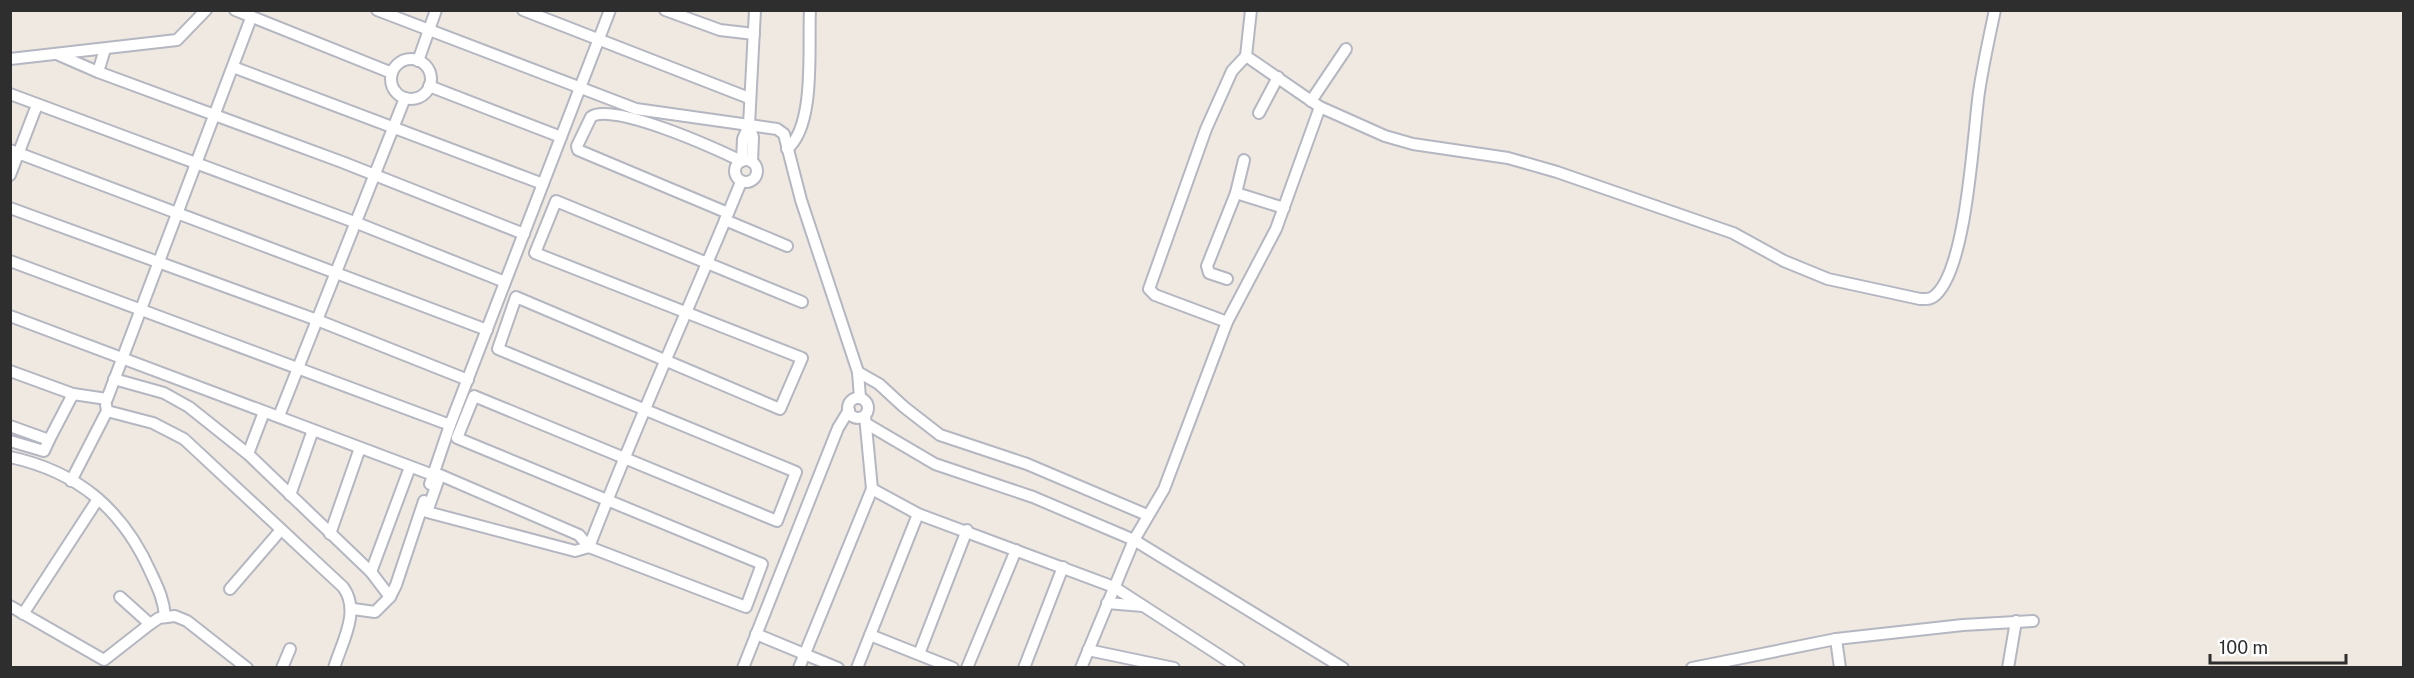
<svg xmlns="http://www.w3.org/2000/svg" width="2414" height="678" font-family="'Public Sans',sans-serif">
<rect width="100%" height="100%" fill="#efe9e1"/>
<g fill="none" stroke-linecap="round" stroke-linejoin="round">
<defs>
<g id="minor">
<path d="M235,10L392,73"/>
<path d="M377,10L636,109L749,125"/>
<path d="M523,10L749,98"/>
<path d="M665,10L720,30L754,34"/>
<path d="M755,10L749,125L777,129L784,134L801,200L858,372L860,398"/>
<path d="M1251,10L1246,56L1320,107L1385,136L1413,144L1508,158L1557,172L1733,233L1784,261L1828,279L1920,299C1925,299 1929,300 1933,297C1967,274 1973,133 1979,92C1983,65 1989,38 1995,10"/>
<path d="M59,55L98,72L342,162L524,234"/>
<path d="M10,59L177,40L206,10"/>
<circle cx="411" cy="79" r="20"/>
<path d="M418,61L436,10"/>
<path d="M233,67L543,184"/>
<path d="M98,72L105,49"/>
<path d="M429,86L561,137"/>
<path d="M10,94L357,223L505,282"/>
<path d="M1311,101L1346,49"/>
<path d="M1259,113L1278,77"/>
<path d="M749,125L753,137L752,162"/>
<path d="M787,149C816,126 808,46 810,10"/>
<path d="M10,150L487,330"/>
<circle cx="746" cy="171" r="11"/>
<path d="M742,161L743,139L749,125"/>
<path d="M10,175L37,105"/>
<path d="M741,182C691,304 636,424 589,547L575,551L427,512L440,475L579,535L589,547L746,607L762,564L457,438L474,396L777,521L796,472L498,349L516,297L780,409L802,358L535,253L556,201L802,302"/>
<path d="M1236,193L1284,208"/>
<path d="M10,208L317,320L468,380"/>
<path d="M728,213L578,150L577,146L591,117C610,101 718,149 741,161"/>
<path d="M725,220L787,246"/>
<path d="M10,261L450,425"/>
<path d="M1227,279L1209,273L1207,266L1236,193L1244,160"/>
<path d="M10,316L433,475"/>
<path d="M1227,322L1155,295L1149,289L1206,129L1232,71L1246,56"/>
<path d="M10,371L73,394L107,399L251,18"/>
<path d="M858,372L879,384L904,407L940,435L1027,464L1147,515"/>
<path d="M114,379L164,393L189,407L248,454L371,572L390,597"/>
<circle cx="858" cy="408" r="10"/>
<path d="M107,411L153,423L184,439L343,587C361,611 342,642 334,668"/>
<path d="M279,416L405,98"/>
<path d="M867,424L935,464L1033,497L1134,540L1343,668"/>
<path d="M10,426L49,440L44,451L10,441"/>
<path d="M49,440L73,394"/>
<path d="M248,454L264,412"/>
<path d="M10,457C79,472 123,510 151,573C158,588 164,600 165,617"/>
<path d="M71,481L107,411L106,405"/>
<path d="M430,484L450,425L610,10"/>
<path d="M872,489L918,514L1114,587L1239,668"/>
<path d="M290,495L313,430"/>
<path d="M330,534L360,448"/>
<path d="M371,572L410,467"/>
<path d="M230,589L280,531"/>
<path d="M120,597L150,624"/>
<path d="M1107,603L1143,606"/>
<path d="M10,606L104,660L150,624L159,618L175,616L187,621L247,668"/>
<path d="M353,609L375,612L390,597L396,585L424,501"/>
<path d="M23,614L98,499"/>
<path d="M756,634L838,668"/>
<path d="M870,635L953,668"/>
<path d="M1836,639L1840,668"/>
<path d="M1088,650L1174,668"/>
<path d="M919,654L967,530"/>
<path d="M282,668L290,649"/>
<path d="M743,668L838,428L849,410"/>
<path d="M799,668L872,489L865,416"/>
<path d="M857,668L918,514"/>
<path d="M967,668L1016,550"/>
<path d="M1024,668L1063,567"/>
<path d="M1081,668L1134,540L1164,489L1227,322L1276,229L1320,107"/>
<path d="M1692,668L1836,639L1963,625L2033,621"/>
<path d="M2008,668L2016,621"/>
</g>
</defs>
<use href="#minor" stroke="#b4b7c1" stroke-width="14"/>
<use href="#minor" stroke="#fff" stroke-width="10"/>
</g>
<rect width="2414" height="678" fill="none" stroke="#2e2e2e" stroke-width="24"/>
<path d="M2210 654v9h136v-9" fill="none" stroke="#2e2e2e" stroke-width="3"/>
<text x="2219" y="654" font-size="18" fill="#2e2e2e" stroke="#ffffff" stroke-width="4.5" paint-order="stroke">100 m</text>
</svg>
